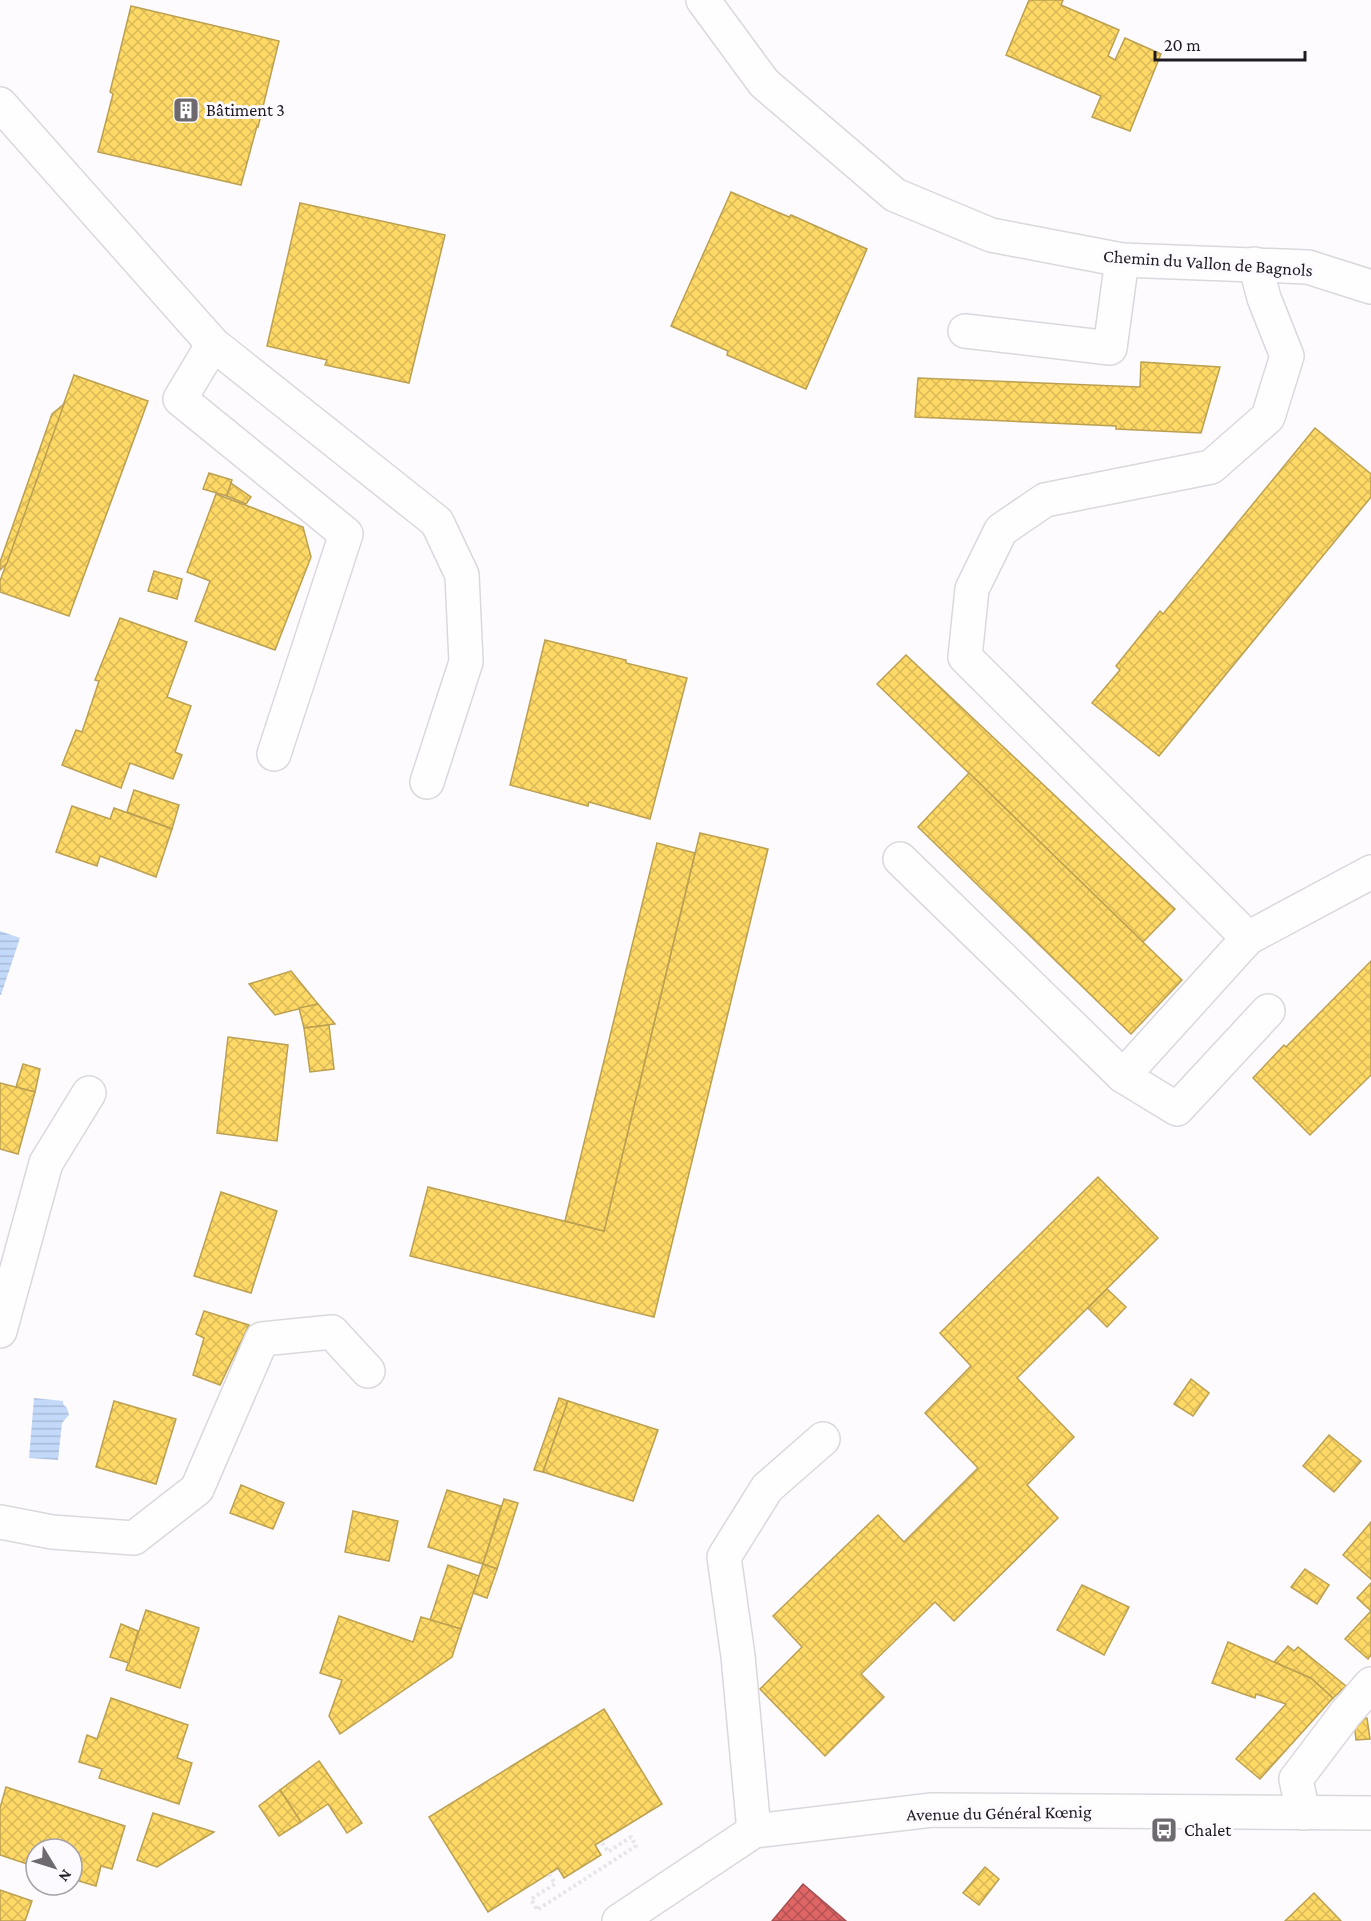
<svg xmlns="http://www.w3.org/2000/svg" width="1371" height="1921" font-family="'Crimson Pro',serif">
<defs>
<pattern id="water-rules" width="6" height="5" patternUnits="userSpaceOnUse" patternTransform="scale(1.5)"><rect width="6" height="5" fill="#c3d9fa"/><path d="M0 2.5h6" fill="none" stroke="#a7bad6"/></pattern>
<pattern id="homes-cross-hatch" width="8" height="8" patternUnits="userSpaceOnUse" patternTransform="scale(1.5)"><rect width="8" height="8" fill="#ffd966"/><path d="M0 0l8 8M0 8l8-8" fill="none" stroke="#daba58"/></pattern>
<pattern id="shops-cross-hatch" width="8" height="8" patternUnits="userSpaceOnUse" patternTransform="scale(1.5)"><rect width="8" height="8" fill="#e06666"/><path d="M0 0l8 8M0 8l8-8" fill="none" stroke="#b55354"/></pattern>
</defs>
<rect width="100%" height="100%" fill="#fdfbfe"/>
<g fill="url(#water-rules)">
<path d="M0,931L20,938L1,995H0Z"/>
<path d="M34,1398L63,1401V1404L67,1408L69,1415L62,1423L58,1460L29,1458Z"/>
</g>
<g fill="url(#homes-cross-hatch)" stroke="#bca052" stroke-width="1.5">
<path d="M1029,0H1063L1061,5L1119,30L1108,56L1115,60L1125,38L1161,54L1130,131L1092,117L1101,96L1006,55Z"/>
<path d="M131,6L279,41L258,127L257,126L241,185L98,152L113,94L110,92Z"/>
<path d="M731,192L789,217L791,215L867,249L806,389L727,355L728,351L671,326Z"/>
<path d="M300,203L445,235L409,383L325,365L327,360L267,346Z"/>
<path d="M1141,362L1220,367L1201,433L1116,429V426L915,417L918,378L1140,387Z"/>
<path d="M74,375L148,401L69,616L0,592V581Z"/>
<path d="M64,404L7,563L0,570V562L52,414Z"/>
<path d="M1315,428L1371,474V497L1159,756L1092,703L1120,670L1116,666L1160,611L1163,614Z"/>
<path d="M209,473L232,480L227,496L203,489Z"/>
<path d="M231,483L251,497L246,504L227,496Z"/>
<path d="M216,494L303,527L311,557L275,650L195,621L210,581L187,572Z"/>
<path d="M154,571L182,579L177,599L148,591Z"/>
<path d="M120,618L187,642L167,697L191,706L175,752L182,755L173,779L130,763L121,788L62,765L76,730L82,732L99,681L95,680Z"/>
<path d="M545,640L626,660V663L687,678L650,819L589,802L588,806L510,785Z"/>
<path d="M906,655L1175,909L1143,942L877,684Z"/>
<path d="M969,773L1182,980L1131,1034L918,827Z"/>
<path d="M134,790L179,805L172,829L127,812Z"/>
<path d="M72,806L110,819L114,808L172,829L156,877L100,856L97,866L56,852Z"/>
<path d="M700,833L768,849L654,1317L410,1256L428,1187L604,1231Z"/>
<path d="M657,843L695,853L604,1231L565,1221Z"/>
<path d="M1371,961V1075L1310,1135L1253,1078L1284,1045L1286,1047Z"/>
<path d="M291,971L318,1004L275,1015L249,984Z"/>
<path d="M318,1004L335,1024L304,1028L299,1008Z"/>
<path d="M329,1025L334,1069L310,1072L304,1028Z"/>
<path d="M228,1037L288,1045L277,1141L217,1133Z"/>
<path d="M23,1064L40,1069L35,1092L16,1087Z"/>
<path d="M0,1083L35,1092L18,1154L0,1149Z"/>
<path d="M1098,1177L1158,1238L1017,1378L1074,1437L1027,1485L1058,1518L954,1621L935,1602L861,1674L884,1697L825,1756L760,1689L802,1647L773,1616L878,1515L904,1542L978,1468L925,1413L971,1366L940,1333Z"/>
<path d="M221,1192L277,1211L251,1293L194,1276Z"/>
<path d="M1107,1289L1126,1307L1107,1327L1088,1308Z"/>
<path d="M204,1311L249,1325L220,1385L193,1375L204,1338L196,1334Z"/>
<path d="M1191,1379L1209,1393L1193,1416L1174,1404Z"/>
<path d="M559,1398L568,1401L543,1472L534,1470Z"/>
<path d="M114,1401L176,1419L156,1484L96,1467Z"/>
<path d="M568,1401L658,1430L633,1501L543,1472Z"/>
<path d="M1329,1435L1361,1461L1334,1492L1303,1466Z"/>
<path d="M241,1485L284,1503L273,1529L230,1513Z"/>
<path d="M447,1490L501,1506L483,1564L428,1547Z"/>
<path d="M504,1499L518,1503L497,1569L483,1564Z"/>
<path d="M353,1511L398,1521L389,1561L345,1552Z"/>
<path d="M1371,1522V1579L1343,1555Z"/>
<path d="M483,1564L497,1569L487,1598L473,1593Z"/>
<path d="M448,1565L479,1576L461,1629L430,1620Z"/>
<path d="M1305,1569L1329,1585L1317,1604L1291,1587Z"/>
<path d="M1371,1583V1655L1368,1659L1345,1639L1371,1611L1357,1598Z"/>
<path d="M1082,1585L1129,1607L1104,1655L1057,1630Z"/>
<path d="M146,1610L199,1628L180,1688L126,1670Z"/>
<path d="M339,1616L413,1642L421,1617L461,1629L452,1657L340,1734L329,1716L342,1680L320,1673Z"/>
<path d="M121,1624L138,1631L129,1663L110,1657Z"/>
<path d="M1228,1642L1311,1678L1333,1698L1260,1779L1236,1759L1286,1704L1256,1694L1255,1698L1212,1683Z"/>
<path d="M1288,1646L1294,1651L1298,1647L1346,1686L1333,1698L1311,1678L1274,1662Z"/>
<path d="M111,1698L188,1725L177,1758L192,1763L179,1804L99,1778L102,1769L79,1762L87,1735L97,1739Z"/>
<path d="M604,1709L662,1804L595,1845L601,1855L564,1878L558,1868L488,1912L429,1817Z"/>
<path d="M1367,1718L1370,1739L1356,1740L1354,1720Z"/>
<path d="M319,1761L362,1823L347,1833L328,1804L301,1822L280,1790Z"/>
<path d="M6,1787L125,1826L112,1869L101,1866L96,1886L72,1879V1849H36V1867L0,1855V1808Z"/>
<path d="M280,1790L301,1822L279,1836L259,1806Z"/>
<path d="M153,1813L214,1832L157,1867L137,1860Z"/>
<path d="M985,1867L999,1879L979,1905L963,1893Z"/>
<path d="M0,1890L32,1901L25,1921H0Z"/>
<path d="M1314,1893L1341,1921H1285Z"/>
</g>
<path fill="url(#shops-cross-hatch)" stroke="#a64f52" stroke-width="1.5" d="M803,1884L846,1921H772Z"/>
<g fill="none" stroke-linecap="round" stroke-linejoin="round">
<defs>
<g id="minor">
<path d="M703,0L764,83L895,195L991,235L1122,260L1308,267L1371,287"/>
<path d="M0,104L213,344L437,522L462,575L466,662L427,782"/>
<path d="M1255,264L1264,298L1287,356L1268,417L1211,467L1045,500L1001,530L972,589L965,657L1248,938L1371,872"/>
<path d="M965,331L1110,348L1122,260"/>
<path d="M213,344L180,399L346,534L274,754"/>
<path d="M900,859L1123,1076L1248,938"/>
<path d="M1123,1076L1177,1109L1268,1011"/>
<path d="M0,1331L46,1163L89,1093"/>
<path d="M0,1522L52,1532L134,1538L197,1489L262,1339L332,1332L368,1371"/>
<path d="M1303,1813L1296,1779L1346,1713L1371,1684"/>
<path d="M754,1831L738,1656L724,1557L767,1488L823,1439"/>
<path d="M619,1921L754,1831L932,1810L1371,1813"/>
</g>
</defs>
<use href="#minor" stroke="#dbd8dd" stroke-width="36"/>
<path stroke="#e7e7e7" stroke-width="4" stroke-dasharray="3 3" stroke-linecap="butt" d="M549,1874L555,1884L531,1899L537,1910L636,1846L631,1837L608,1852L601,1841"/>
<use href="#minor" stroke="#fffeff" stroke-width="33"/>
</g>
<defs>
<symbol id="building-square" viewBox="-11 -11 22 22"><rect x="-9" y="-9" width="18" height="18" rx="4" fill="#6d696f" stroke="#fdfaff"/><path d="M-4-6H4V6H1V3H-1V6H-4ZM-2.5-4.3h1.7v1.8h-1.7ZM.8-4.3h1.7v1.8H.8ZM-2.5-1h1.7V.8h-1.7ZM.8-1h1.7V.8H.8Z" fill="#fff"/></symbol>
<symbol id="bus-square" viewBox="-11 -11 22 22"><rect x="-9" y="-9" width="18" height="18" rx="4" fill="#6d696f" stroke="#fdfaff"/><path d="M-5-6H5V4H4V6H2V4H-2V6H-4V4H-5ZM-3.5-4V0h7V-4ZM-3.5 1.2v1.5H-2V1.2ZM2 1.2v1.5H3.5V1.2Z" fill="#fff"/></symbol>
</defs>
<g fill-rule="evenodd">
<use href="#building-square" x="171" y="95" width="30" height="30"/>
<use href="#bus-square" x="1149" y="1815" width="30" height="30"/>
</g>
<g text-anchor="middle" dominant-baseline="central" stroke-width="6" stroke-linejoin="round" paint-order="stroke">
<g font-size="18" fill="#1f1a22" stroke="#fdfaff" text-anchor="start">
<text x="206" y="110">Bâtiment 3</text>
<text x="1184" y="1830">Chalet</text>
</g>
<g font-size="18" fill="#1f1a22" stroke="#fdfaff">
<text transform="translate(1208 263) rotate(4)">Chemin du Vallon de Bagnols</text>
<text transform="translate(999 1813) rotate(-1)">Avenue du Général Kœnig</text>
</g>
</g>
<g transform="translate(54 1867) rotate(128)"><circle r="28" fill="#fdfaff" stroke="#a4a0a7" stroke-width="1.5"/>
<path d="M0-4.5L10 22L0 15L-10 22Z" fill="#6d696f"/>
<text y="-9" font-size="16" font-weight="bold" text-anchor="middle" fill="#1f1a22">N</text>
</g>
<path d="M1155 51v9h150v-9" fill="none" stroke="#1f1a22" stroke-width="3"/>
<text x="1164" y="51" font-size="18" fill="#1f1a22" stroke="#fdfaff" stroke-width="4.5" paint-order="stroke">20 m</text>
</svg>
